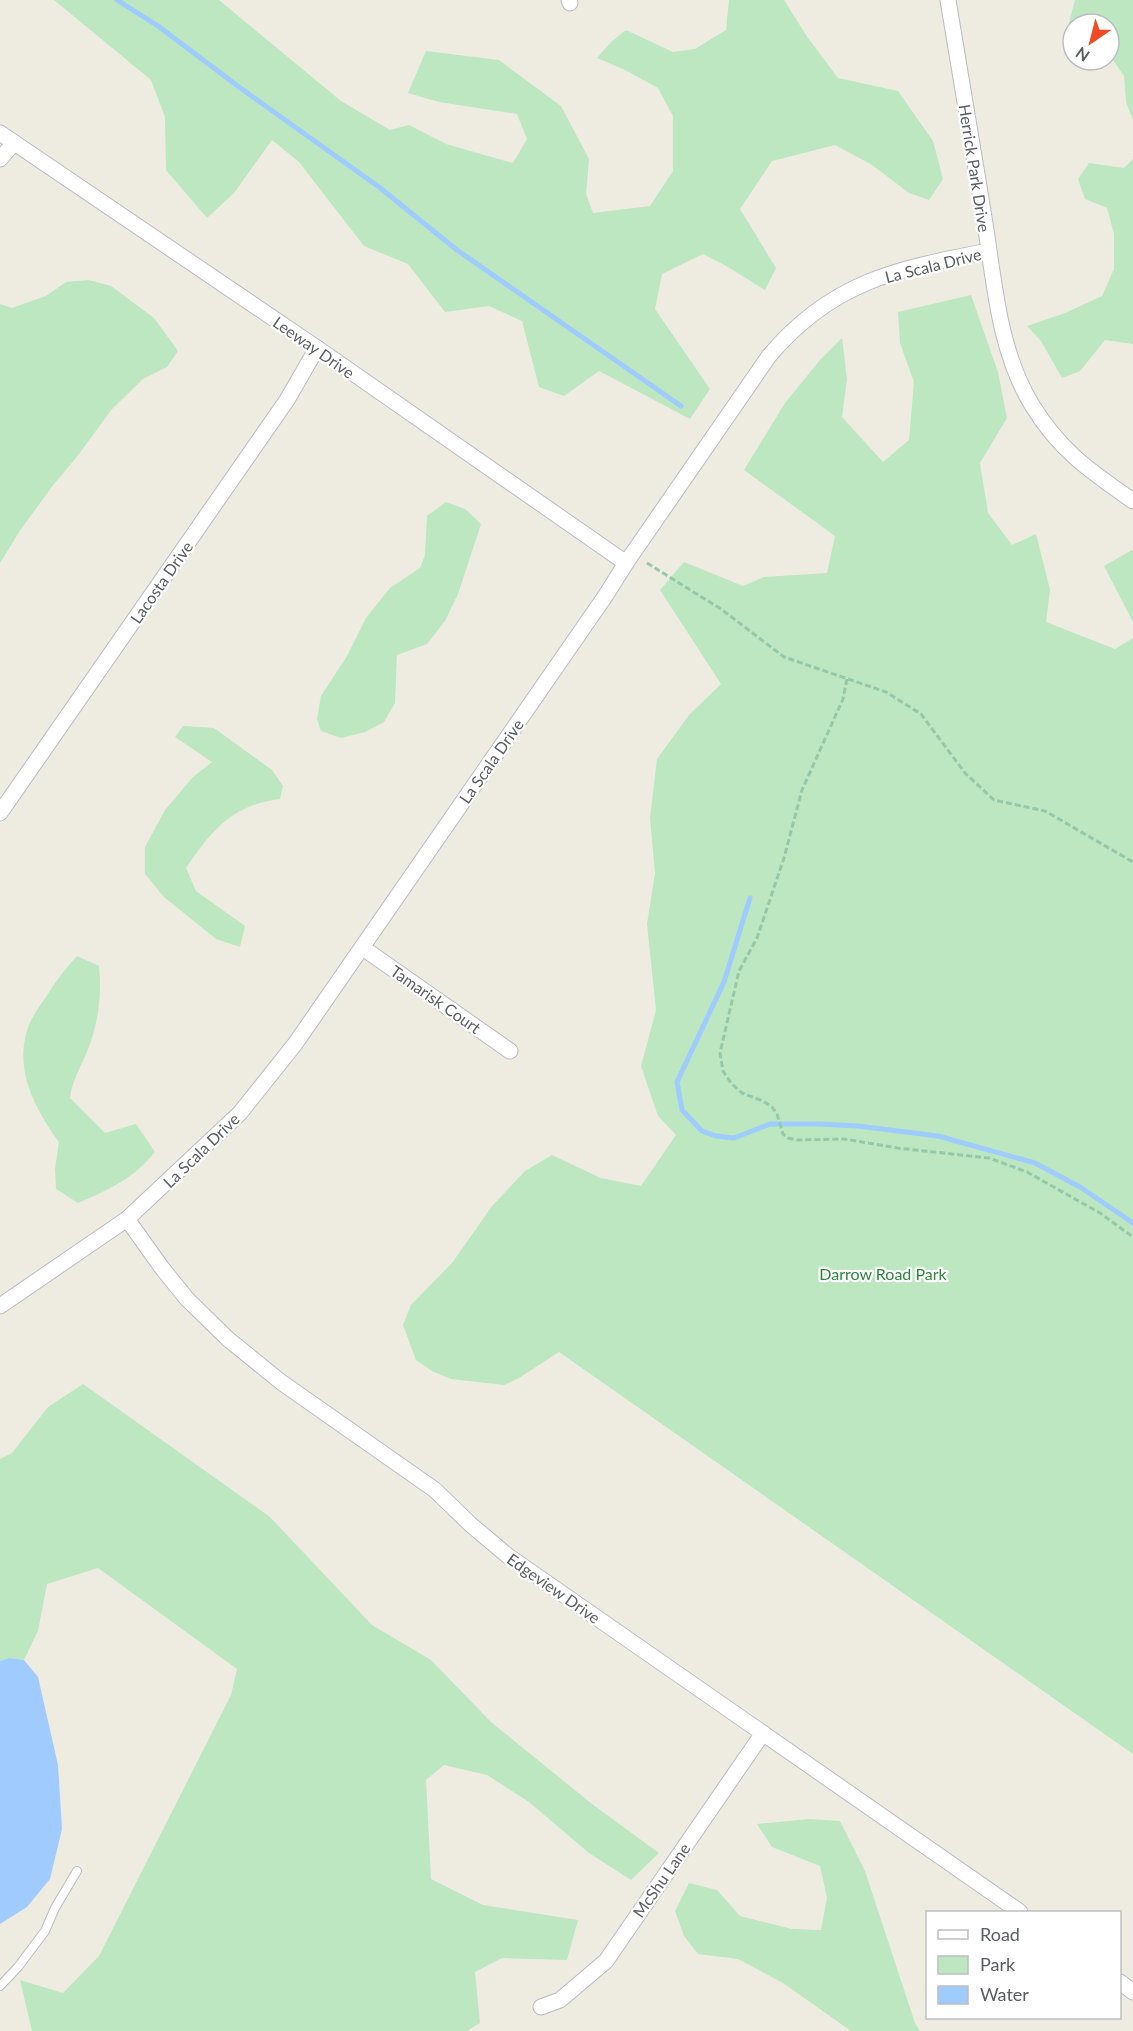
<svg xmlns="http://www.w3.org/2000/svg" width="1133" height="2031" font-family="Lato,sans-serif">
<rect width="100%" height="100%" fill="#eeece1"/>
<g fill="#bce7c1">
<path d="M54,0H219L341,101L390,130L409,125L446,144L513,163L527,139L517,114L439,102L408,93L426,51L499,60L561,106L589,159L586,194L593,213L650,206L673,171V116L658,88L625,70L597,58L611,42L626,30L673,52L695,49L726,30L729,0H784L808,38L838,78L898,91L933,141L943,179L929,200L909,193L872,165L835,145L772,161L740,209L776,268L765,290L728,267L703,254L662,274L655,309L710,389L690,419L599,371L564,396L539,387L522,321L489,306L445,312L408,264L364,246L299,162L272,140L234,193L207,218L166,170L165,117L151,80Z"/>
<path d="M1075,0H1133V120L1126,102L1124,76L1109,54V24H1073V41L1067,30Z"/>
<path d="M1133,159V344L1105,340L1080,371L1062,378L1041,341L1027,326L1065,313L1102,296L1114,269V234L1107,208L1085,199L1078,179L1089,163L1124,168Z"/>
<path d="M89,280L111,286L154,318L178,351L167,367L143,379L112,409L76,458L54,484L21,529L0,563V304L12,308L46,296L66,282Z"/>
<path d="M971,295L998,372L1007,418L980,463L988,513L1012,545L1036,534L1050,590L1046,622L1115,649L1133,638V1754L559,1352L519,1378L504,1385L451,1379L432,1371L416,1360L403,1325L411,1305L452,1263L492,1206L525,1171L552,1155L601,1178L641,1186L676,1135L658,1116L641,1066L656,1010L647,924L655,873L650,818L657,759L689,715L721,684L660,590L684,562L743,586L764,577L827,573L835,536L744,470L785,403L820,360L842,338L847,379L842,417L883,462L909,440L914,382L900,343L898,312Z"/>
<path d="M446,502L465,509L481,524L458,594L445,621L427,644L397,655L395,703L384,722L365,732L341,738L321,731L317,719L321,696L347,656L366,618L390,588L420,568L425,555L427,516Z"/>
<path d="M1132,550L1133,551V622L1104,566Z"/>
<path d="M183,726L214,728L272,770L283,786L280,799C232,805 212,830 186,868L196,891L245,926L240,947L216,939L164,897L145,874V847L165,810L193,777L212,762L175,737Z"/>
<path d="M77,956L99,966C102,995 98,1027 86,1054C79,1070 72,1082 70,1098L105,1133L136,1124L155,1152C133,1179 110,1189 78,1203L56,1189L55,1169L59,1142C36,1110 16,1074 26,1034C29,1021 38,1008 46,997C55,982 65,969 77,956Z"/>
<path d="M83,1384L270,1517L372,1625L431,1660L491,1722L592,1804L659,1853L631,1880L589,1853L529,1802L487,1775L444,1765L426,1780L431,1879L483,1905L578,1920L567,1960L502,1958L475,1972L480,2023L467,2031H32L20,1980L63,1993L99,1956L231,1695L237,1669L98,1568L47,1584L38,1631L24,1660L9,1658L0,1661V1459L12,1453L48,1407Z"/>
<path d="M810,1819L840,1821L865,1871L915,2023L920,2031H851L783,1983L738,1959L698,1954L684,1936L675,1911L689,1883L717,1890L740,1916L792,1929L821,1930L827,1898L820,1866L772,1847L757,1824Z"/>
</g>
<path fill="#a0cbff" d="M9,1658L24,1660L38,1677L58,1765L62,1829L50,1879L27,1907L0,1924V1661Z"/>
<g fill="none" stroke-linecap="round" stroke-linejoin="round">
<g stroke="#a0cbff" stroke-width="5">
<path d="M117,0L158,26L239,87L379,187L457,250L681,406"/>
<path d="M750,898L724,982L677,1082L682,1110L702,1131L716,1136L734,1138L770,1124H820L858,1126L938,1136L1035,1163L1080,1187L1133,1223"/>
</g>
<defs>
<path id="lane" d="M0,1986L18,1967L45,1931L55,1908L77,1871"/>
<g id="street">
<path d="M569,0L570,3"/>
<path d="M948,0C960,76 974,153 986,230C995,288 1000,353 1032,405C1060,451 1090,471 1133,501"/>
<path d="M0,133L317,348L626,563"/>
<path d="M0,159L14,143"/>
<path d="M0,813L287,400L317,348"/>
<path d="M363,948L510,1051"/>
<path d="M127,1219L162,1268L187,1299L228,1339L281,1382L435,1490L470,1524L508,1556L1020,1912"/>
<path d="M0,1306L127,1219L240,1113L295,1044L606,595L626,563L769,356C832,281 897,269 988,251"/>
<path d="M1120,1982L1133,1992"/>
<path d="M541,2007L560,2000L606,1961L763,1733"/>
</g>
</defs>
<use href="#lane" stroke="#b9bbc1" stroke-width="10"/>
<use href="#street" stroke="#b9bbc1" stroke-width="17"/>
<g stroke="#95c8aa" stroke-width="3" stroke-dasharray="6 3" stroke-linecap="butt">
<path d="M647,563L721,609L784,657L886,692L921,714L965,773L994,800L1045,811L1133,862"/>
<path d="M847,679L843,699L802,790L784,858L757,938L739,971L720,1053L723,1071L731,1083L742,1093L763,1101L772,1107L777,1114L783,1134L788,1138L797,1140L844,1139L897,1148L989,1158L1027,1172L1100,1213L1133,1237"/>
</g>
<use href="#lane" stroke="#fff" stroke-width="8"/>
<use href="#street" stroke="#fff" stroke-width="15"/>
</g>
<g text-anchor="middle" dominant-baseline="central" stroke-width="4.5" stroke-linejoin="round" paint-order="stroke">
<g font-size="16" fill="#5a5d63" stroke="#fff">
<text transform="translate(975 168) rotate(81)">Herrick Park Drive</text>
<text transform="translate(933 265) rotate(-14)">La Scala Drive</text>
<text transform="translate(314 347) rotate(35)">Leeway Drive</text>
<text transform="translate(161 582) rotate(-55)">Lacosta Drive</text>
<text transform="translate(491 761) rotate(-55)">La Scala Drive</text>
<text transform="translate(436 999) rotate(35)">Tamarisk Court</text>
<text transform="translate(201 1150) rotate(-44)">La Scala Drive</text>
<text transform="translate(554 1588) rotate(35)">Edgeview Drive</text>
<text transform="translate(661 1880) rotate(-55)">McShu Lane</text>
</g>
<g font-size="16" fill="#30843e" stroke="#fff">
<text x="883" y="1273">Darrow Road Park</text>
</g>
</g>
<rect x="926" y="1911" width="195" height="108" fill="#ffffff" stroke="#bdbec1" stroke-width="1.5"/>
<rect x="938" y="1930" width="30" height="9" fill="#ffffff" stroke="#bdbec1" stroke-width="1.5"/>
<text x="980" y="1941" font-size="18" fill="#5a5d63">Road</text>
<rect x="938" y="1956" width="30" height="18" fill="#bce7c1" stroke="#bdbec1" stroke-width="1.5"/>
<text x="980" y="1971" font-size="18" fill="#5a5d63">Park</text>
<rect x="938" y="1986" width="30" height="18" fill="#a0cbff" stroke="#bdbec1" stroke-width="1.5"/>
<text x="980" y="2001" font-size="18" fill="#5a5d63">Water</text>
<g transform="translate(1091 42) rotate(215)"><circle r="28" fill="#ffffff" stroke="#bdbec1" stroke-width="1.5"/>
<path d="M0-4.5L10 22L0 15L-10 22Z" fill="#f14b24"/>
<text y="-9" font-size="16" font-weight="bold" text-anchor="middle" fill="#5a5d63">N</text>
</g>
</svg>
